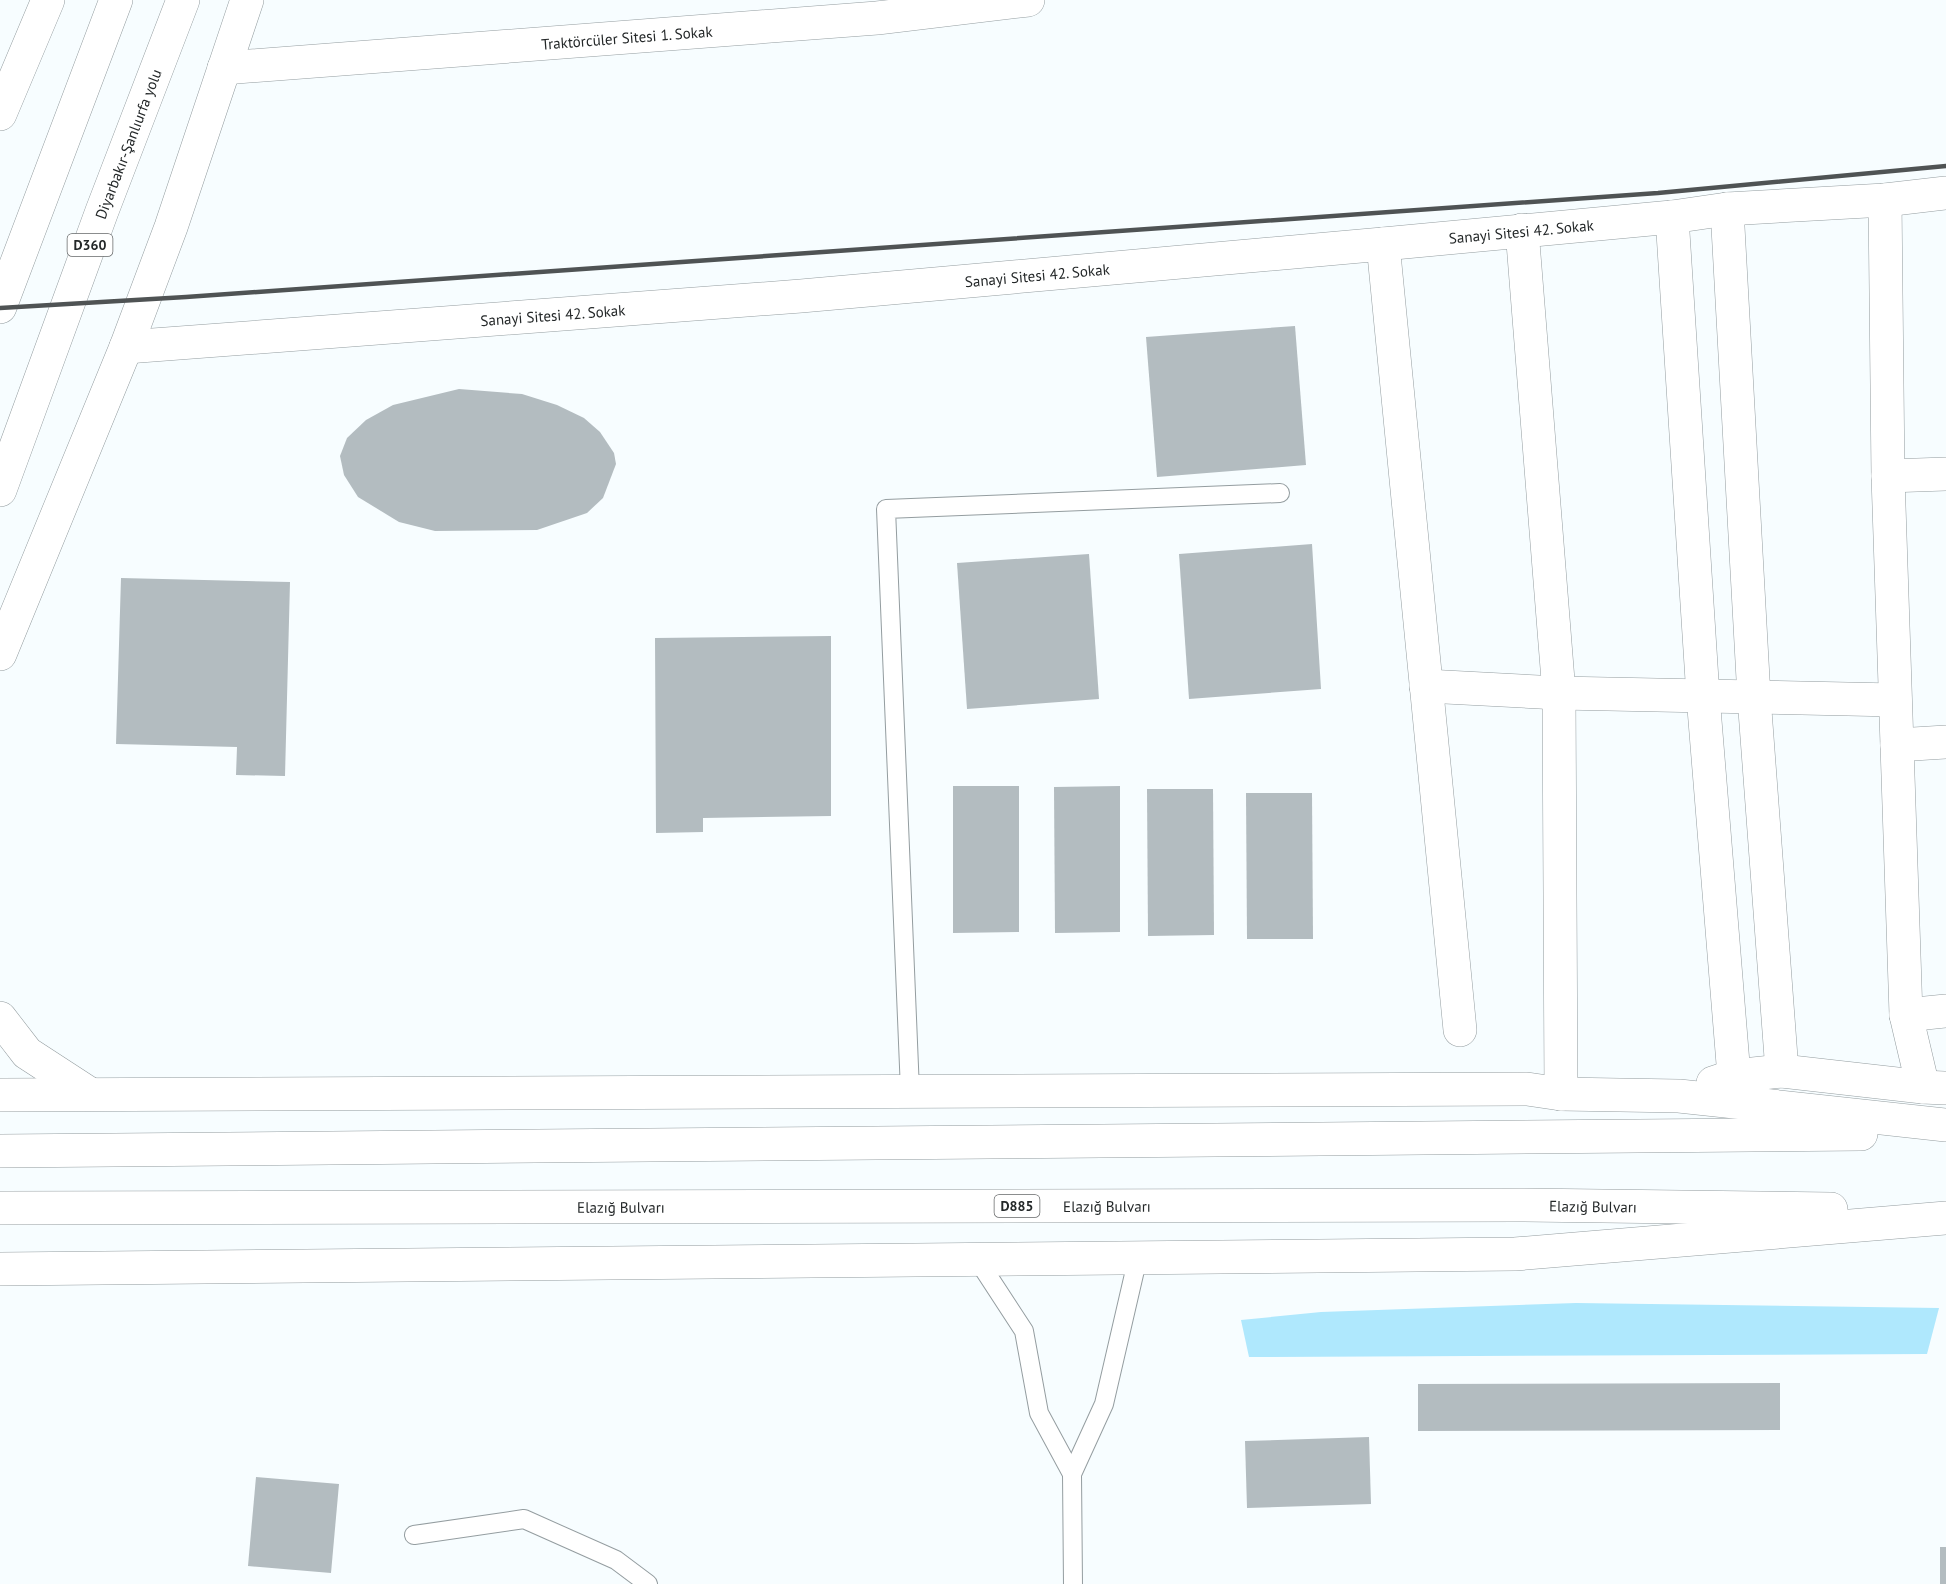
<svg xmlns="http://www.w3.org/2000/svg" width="1946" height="1584" font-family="'PT Sans',sans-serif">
<rect width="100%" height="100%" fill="#f7fdff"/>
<path fill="#afe8fd" d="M1576,1303L1939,1308L1927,1354L1249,1357L1241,1320L1321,1312Z"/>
<g fill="#b3bcc0">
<path d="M1295,326L1306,465L1157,477L1146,337Z"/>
<path d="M459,389L522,394L557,405L584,418L600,432L614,453L616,464L603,498L587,513L537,530L435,531L399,522L358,497L344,475L340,456L347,438L366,420L393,405Z"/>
<path d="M1312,544L1321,689L1189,699L1179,554Z"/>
<path d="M1089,554L1099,699L967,709L957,563Z"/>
<path d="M121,578L290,582L285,776L236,775L237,747L116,744Z"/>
<path d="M831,636V816L703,818V832L656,833L655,638Z"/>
<path d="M953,786H1019V932L953,933Z"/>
<path d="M1120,786V932L1055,933L1054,787Z"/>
<path d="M1147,789H1213L1214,935L1148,936Z"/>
<path d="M1246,793H1312L1313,939H1247Z"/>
<path d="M1780,1383V1430L1418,1431V1384Z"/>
<path d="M1369,1437L1371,1504L1247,1508L1245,1441Z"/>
<path d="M256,1477L339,1484L331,1573L248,1566Z"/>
<rect x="1940" y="1547" width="6" height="37"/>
</g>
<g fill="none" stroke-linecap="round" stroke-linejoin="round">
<defs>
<g id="lane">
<path d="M910,1091L886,509L1280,493"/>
<path d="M977,1259L1024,1331L1039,1413L1072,1474"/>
<path d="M414,1535L524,1519L616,1560L648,1584"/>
<path d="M1073,1584L1072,1474L1104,1404L1138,1257"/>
</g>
<g id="street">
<path id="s1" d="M224,68L877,18L1028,0"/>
<path d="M1885,200L1888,476L1906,1015L1923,1087"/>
<path d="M1727,209L1754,697L1782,1071"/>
<path d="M1672,217L1703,696L1734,1076"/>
<path d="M1522,230L1559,693L1561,1094"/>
<path d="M1383,244L1460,1030"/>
<path id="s2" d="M126,347L801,296L1383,244L1672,217L1727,209L1885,200L1946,193"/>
<path d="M1888,476L1946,474"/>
<path d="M1426,686L1559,693L1895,700"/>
<path d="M1897,745L1946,742"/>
<path d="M1906,1015L1946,1011"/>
<path d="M1713,1083L1734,1076L1782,1071L1923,1087L1944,1088"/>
</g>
<g id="highway">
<path d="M0,114L48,0"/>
<path d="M0,307L116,0"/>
<path id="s3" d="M0,490L102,211L183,0"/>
<path d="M0,654L126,347L171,227L247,0"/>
<path d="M0,1018L27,1053L90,1094"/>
<path d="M0,1095L1527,1089L1561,1094L1679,1096L1946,1125"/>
<path d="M0,1151L1861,1134"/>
<path id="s4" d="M0,1208L1520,1205L1831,1209"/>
<path d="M0,1269L1515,1254L1946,1218"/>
</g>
</defs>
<use href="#lane" stroke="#949da0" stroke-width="20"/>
<use href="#street" stroke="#949da0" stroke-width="34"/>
<use href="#highway" stroke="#949da0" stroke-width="34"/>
<use href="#lane" stroke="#fff" stroke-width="18"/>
<use href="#street" stroke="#fff" stroke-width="33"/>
<use href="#highway" stroke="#fff" stroke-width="33"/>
<path stroke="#4f5354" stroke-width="4.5" d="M0,308L186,297L1658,193L1946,166"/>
</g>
<g text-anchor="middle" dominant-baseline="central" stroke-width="6" stroke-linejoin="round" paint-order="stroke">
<g fill="#fff" stroke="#666869" stroke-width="1.5">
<rect x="67.5" y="234" width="45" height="22" rx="4.5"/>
<rect x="994.5" y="1195" width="45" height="22" rx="4.5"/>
</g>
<g font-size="14" font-weight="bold" fill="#242829">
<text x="90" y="245">D360</text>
<text x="1017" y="1206">D885</text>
</g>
<g font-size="15" fill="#242829" stroke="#fff">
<text stroke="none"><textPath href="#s1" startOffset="404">Traktörcüler Sitesi 1. Sokak</textPath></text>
<text stroke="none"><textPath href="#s3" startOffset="369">Diyarbakır-Şanlıurfa yolu</textPath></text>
<text stroke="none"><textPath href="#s2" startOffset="1400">Sanayi Sitesi 42. Sokak</textPath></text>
<text stroke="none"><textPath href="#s2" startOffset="914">Sanayi Sitesi 42. Sokak</textPath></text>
<text stroke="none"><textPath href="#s2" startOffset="428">Sanayi Sitesi 42. Sokak</textPath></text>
<text stroke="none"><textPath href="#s4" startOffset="1107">Elazığ Bulvarı</textPath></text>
<text stroke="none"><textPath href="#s4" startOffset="1593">Elazığ Bulvarı</textPath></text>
<text stroke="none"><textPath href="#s4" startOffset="621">Elazığ Bulvarı</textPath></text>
</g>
</g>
</svg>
